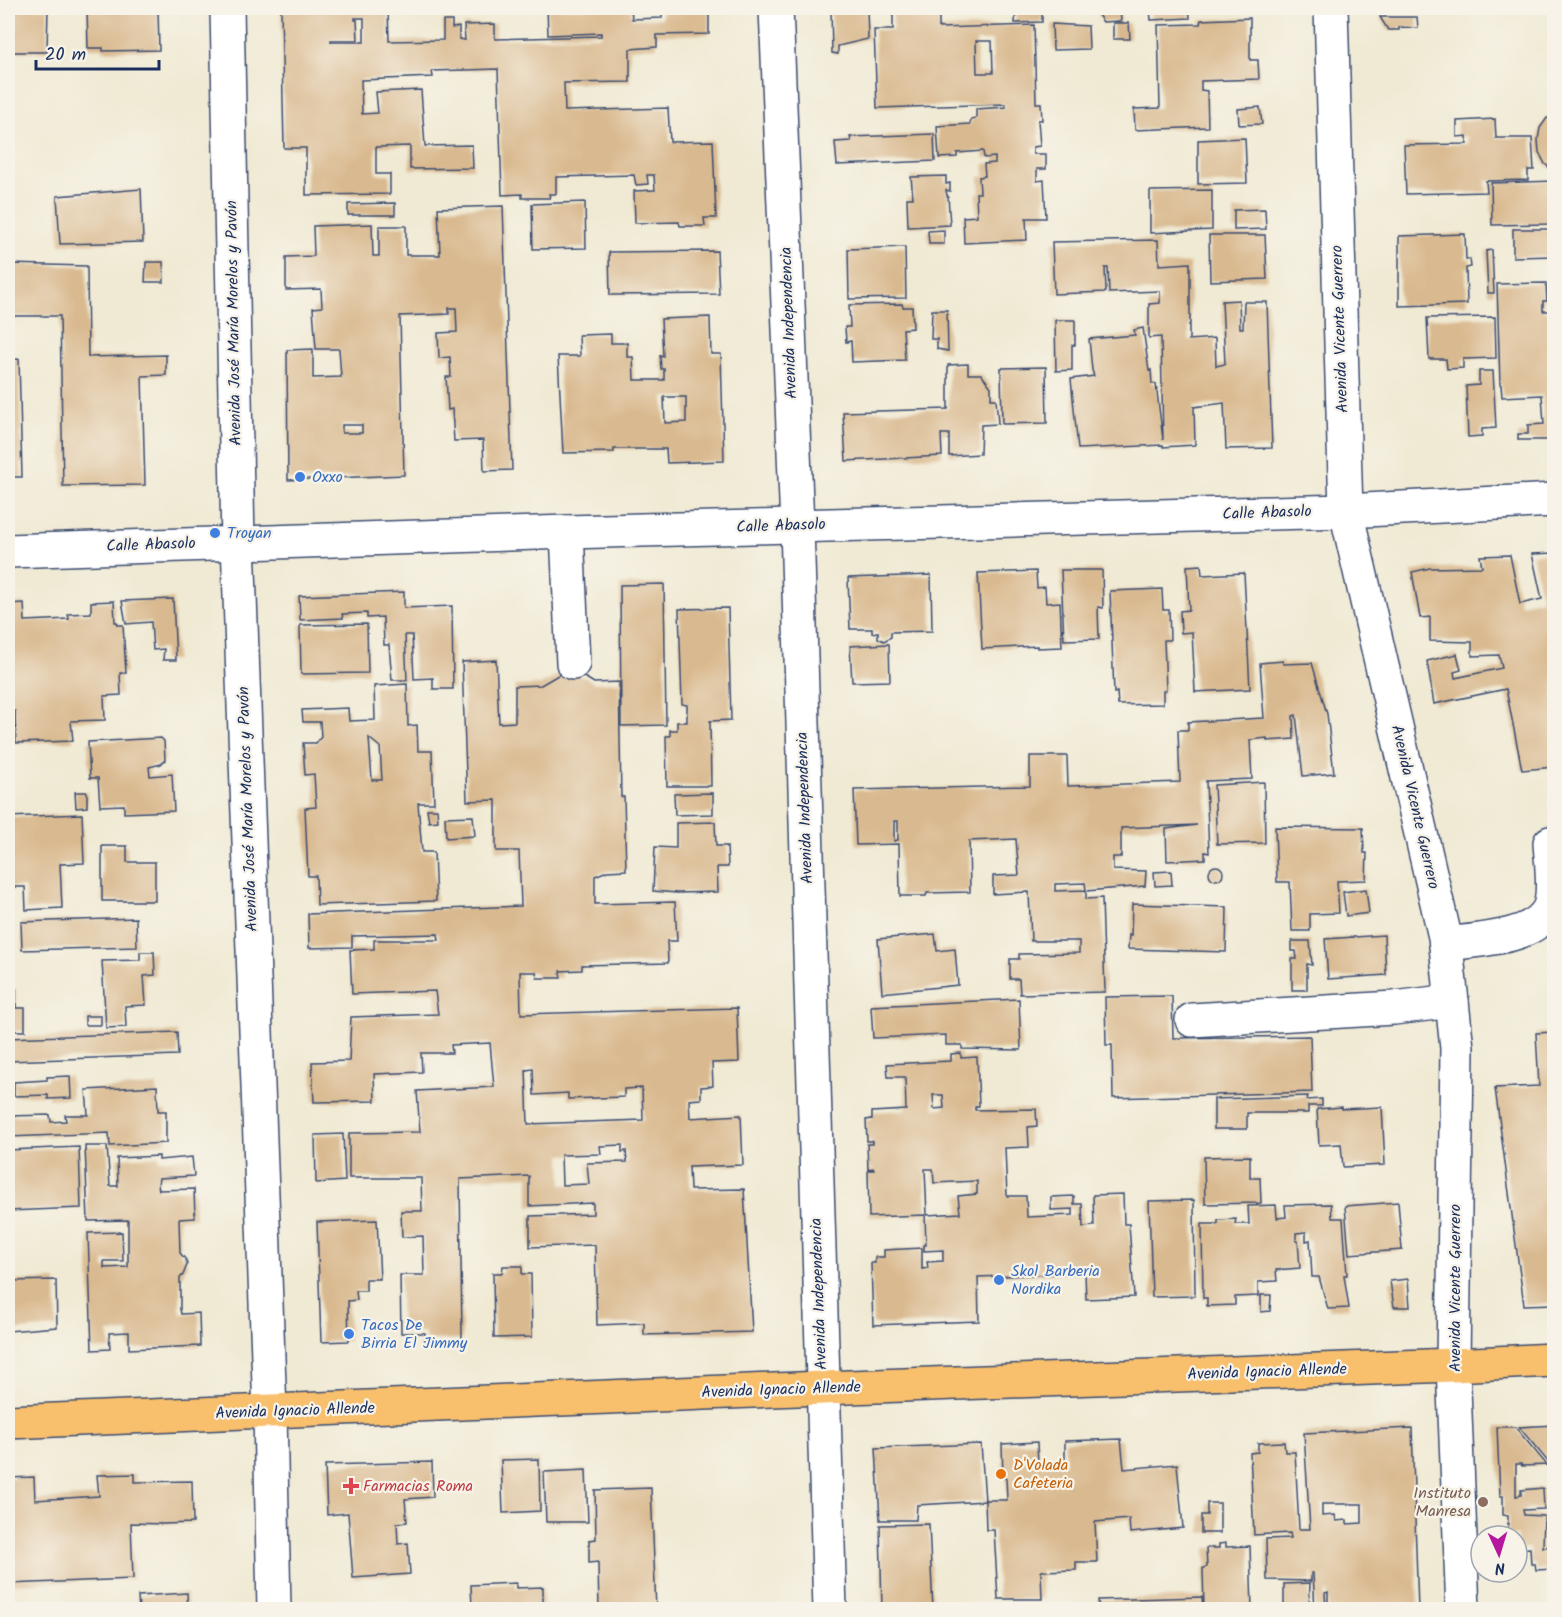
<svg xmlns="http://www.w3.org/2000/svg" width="1562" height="1617" font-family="Kalam,sans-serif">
<rect width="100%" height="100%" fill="#f7f3e8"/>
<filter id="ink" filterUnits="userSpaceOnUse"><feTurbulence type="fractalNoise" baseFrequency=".0167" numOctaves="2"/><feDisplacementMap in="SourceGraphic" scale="12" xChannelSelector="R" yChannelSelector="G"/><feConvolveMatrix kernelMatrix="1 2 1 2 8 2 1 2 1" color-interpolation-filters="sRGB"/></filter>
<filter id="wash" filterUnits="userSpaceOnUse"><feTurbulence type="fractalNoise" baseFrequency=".008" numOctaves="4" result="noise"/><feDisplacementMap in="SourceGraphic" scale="24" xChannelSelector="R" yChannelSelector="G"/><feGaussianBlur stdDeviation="1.35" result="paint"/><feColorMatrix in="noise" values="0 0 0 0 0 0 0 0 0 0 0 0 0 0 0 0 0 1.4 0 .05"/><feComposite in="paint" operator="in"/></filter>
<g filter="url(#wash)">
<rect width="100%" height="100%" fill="#f0ead4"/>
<g id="blocks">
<g fill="#d9b98f" fill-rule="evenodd">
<path d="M8,8H48L47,52H8Z"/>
<path d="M87,8H158L159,50L103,51V48H88Z"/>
<path d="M281,8H388L389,41L443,40V21H452V28L459,27V39L465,40L464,25L495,24V39L601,36V33L548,35L547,8H631L632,19L662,18V8H709V34L657,35V47L630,49V82L564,83L565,111L668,108L670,142L713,141L716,218H704L705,226H680L679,222L635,223L634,191L655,190L654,175H647L648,184L636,185L634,175L556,177V194H549L550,198H522V194L502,195L498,69L432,71L433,77L361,80L362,114L378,113L376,92L421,90L425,146L472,145L473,168L410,169V146L376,147V174H390V194L306,195V148H284ZM355,18H364V42H331V40H358L357,20H355Z"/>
<path d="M831,8H867L868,39L838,46V54L832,53Z"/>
<path d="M893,8H939V28L1034,25L1036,103H1041L1042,120H1038L1040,146L1033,147V154H1046V169H1037V181L1044,180L1046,218H1026L1027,240L964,243L963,217L977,216L976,193H980L979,177L985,176L984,164L995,163V157L984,158L983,151L957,153V157L939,158L937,126L970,124L971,119L976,118V109L1006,107L1005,104L877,108L874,30H893ZM976,41H992L993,73H977Z"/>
<path d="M1016,8H1042V22L1015,23Z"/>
<path d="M1046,8H1093V11L1046,12Z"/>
<path d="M1100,8H1120L1121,21L1103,22L1098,15Z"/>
<path d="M1150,8H1189L1190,18L1151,20Z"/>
<path d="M1380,17H1417L1418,28L1399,27V30H1388Z"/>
<path d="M1250,18V60H1258L1259,79L1201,81V90L1207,91L1208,127L1135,130L1134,109L1160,108L1158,25L1200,24L1201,20Z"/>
<path d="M1113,23H1129L1130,39H1113Z"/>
<path d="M1052,24L1088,26L1089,49L1053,50Z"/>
<path d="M1260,107L1262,124L1239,125L1238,109Z"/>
<path d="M1547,118H1554V171L1545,164L1539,152L1538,140L1540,128Z"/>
<path d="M1495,119L1496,138H1532L1534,170H1528V180L1486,181L1487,192L1406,194L1404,145L1467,144V136L1457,137V121Z"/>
<path d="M934,134L935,161L837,165L835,142L851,141L850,137Z"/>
<path d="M1245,138L1247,183L1198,184V140Z"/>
<path d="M946,176V184L950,183V191L946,190L947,196H948L950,225L908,227L907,198H913L911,177Z"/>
<path d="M1554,181V224L1492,225L1491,183Z"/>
<path d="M141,189L143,242L60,244L57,196Z"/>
<path d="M1212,190V230L1150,233V191Z"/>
<path d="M585,202L586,248L533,249L532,204Z"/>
<path d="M395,203V215H348V204Z"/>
<path d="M503,206L512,470L484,471L483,440L454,441L452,409L448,410L446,377H451L450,357L439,358L438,333L457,332L456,308H449V314L400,316L404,475L288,480L287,350L313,349V378L341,377L339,349H316L313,308L322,307L321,289L286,290V257L314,256L313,226L372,224L373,256H379V226H406V255H440L438,208ZM342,425H362V433H342Z"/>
<path d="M1265,209L1266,229L1234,230V210Z"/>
<path d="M1513,229H1554V256L1513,257Z"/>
<path d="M944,230V244H929L928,231Z"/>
<path d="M1465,234L1466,259H1470L1471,267L1466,268L1467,304L1399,306V236Z"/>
<path d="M1209,235H1265L1267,279L1210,281Z"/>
<path d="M1158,240L1159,265L1190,263V325H1189V340L1215,338L1216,366L1225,364L1222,301L1239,300L1240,328H1243L1244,302H1267L1272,448L1226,449L1224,403L1194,407L1195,445L1163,447V445L1078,449L1071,379L1094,376L1092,370L1089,339L1135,335L1134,330L1143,328L1149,371L1151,370L1152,384H1156L1163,440L1161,337L1149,338V304L1160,303V291L1109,293L1108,268H1105L1106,292L1054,294L1052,242Z"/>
<path d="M905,247L906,298L849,299L848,249Z"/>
<path d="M1492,250L1494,293H1488L1486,251Z"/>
<path d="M717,251L719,294L610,295L609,252Z"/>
<path d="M146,262H163L164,282H145Z"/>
<path d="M8,264L87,266L88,357L166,355V375L142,376L145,485L63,486L60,316H8Z"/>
<path d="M1546,283L1547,301H1543V311H1554V440H1518V434H1528V425L1544,424L1542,395L1502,397L1501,385H1500L1497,284Z"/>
<path d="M902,304L903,307H912L913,328L903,329L905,360L852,362L851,341L846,342L845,327H850L849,305Z"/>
<path d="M932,310H947L948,351L937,349V339H931Z"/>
<path d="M710,317L711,354H721L724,461L667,463L666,449H614V452L563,453L558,356H580L579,335L611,334V343H627V357H633L634,380H664V369H661L660,355L663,356L661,319ZM664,397H686V422L665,423Z"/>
<path d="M1495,317L1496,358L1463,359V368L1447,369L1446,359H1429L1427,318Z"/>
<path d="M1055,320H1075V345H1072V370L1056,371Z"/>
<path d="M19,359L22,477H8V360Z"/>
<path d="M968,364V374H981L991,387V399H996L998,424L981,425L980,454L949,456V434H941L942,456L846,461L843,412L948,409V365Z"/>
<path d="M1046,367L1047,423L1002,424L1001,368Z"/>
<path d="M1479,371H1493L1496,428L1482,429V436L1468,437L1466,386L1479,385Z"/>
<path d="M1554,553V767L1522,770L1506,689L1434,704L1427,661L1457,654L1461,670L1454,672L1455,678L1502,668L1499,655L1472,656V642L1430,641V617L1420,618L1412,572L1430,568L1482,567L1480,556L1510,555L1520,604L1542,599L1532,554Z"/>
<path d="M1201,565L1202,575L1244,573L1250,689L1195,692L1192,632L1181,633L1180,611L1189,610L1187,566Z"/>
<path d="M1061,570H1102L1103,608L1098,607L1099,639L1064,640Z"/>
<path d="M1036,571L1037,588L1045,587L1046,603L1060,602L1062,647L1037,648V646L982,649L978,573Z"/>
<path d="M931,575L932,631L891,632V637L884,641L878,638V632L872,633V629H850L848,578Z"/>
<path d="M664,584L666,725L621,726L620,585Z"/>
<path d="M1162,589L1163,610H1169L1170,640H1164L1166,690L1163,691V704L1118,705L1117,692L1114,693L1110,591Z"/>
<path d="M404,592V608L452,606L453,689H433V678L414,679L412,635H405L407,680H392L389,645H384L383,617L367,618V613L342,614L343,618L300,620L299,596Z"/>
<path d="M173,599L176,660H163L164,649L153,650L151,622L126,624L122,601Z"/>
<path d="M114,601L115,622H117L118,625H123L126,673H120L121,695L104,696L105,720L71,721L73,741L16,743L15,711H8V632H11V627H8V604L24,603L25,621L69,619L68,614L91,613V602Z"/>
<path d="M728,608L731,720L710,721L711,786H667L666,736H670V730H677V722H687V705L682,704L679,609Z"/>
<path d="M367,624L368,673L301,674L300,625Z"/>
<path d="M889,644L890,681L852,682L850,646Z"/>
<path d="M496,660L499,723L515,722V686L541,685L558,675L567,673L586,678L594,683L619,682L621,797H624L626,870L607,871L595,876V904L675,902L677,941H667L668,963L582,965V970L560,971L561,978H537L536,972H520L521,1014L737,1008L739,1062L712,1063L713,1086L701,1087V1099L689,1100L690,1118L741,1115L743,1165L689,1167L690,1190L744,1189L752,1332L644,1335V1323L597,1325L595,1245L530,1247V1216L593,1214V1203L529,1206V1176L460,1179L462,1339L425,1340V1333H401L400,1275H424L423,1236L402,1237L401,1211H422L421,1178H349V1133L420,1132L417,1091L494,1087L490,1043L451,1045L452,1053H421L422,1072L374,1074L375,1101L314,1102L312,1062L349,1061L351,1017L438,1014L435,991L352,994L350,950L374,949V940H439L438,934L352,936V947L309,948L308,914L521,906L519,851H496V800L467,801L462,662ZM533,1069L534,1095L568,1093V1099L624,1097V1089L642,1088L643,1120L528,1124L526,1070ZM622,1145V1152L626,1151L627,1162L587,1163L589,1184L562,1185L561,1155L601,1154L600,1146Z"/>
<path d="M1283,661V664L1312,663L1327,714L1334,773L1303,776L1296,715L1293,716L1294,739L1267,741V738L1250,740L1252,779L1206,781L1209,853L1205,852V859L1167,861L1166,829L1197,825L1121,828V857H1113V870L1146,871L1145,886L1086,891V899L1102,898L1105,992L1020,994L1019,979H1010V959H1019V954L1079,953V941H1031L1029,892L993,894V876L1019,875L1016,839L969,841L970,892L927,893L926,896H900L899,844L856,845L854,790L1030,786V756H1067L1068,786L1180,782L1178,730H1188V722L1264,718L1260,663ZM894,821H898V840L894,841ZM1085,883L1086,890L1055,891V884Z"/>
<path d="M407,684L408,726L417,725L418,751H432L434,803H418L422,852H434L436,901L317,905L316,876H308L305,808L316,807L314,774L305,775L303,743H316L321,737L320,722H303L302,710L348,708L349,721L375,720L374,686ZM369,738L380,747L382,780H372Z"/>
<path d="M161,738L164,741L165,760L161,764L149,767L150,776L172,774L174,811L124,813V805L100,806L98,778H90L88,742Z"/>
<path d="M1264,782L1265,843L1217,844L1214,785Z"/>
<path d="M75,792H87V807L76,808Z"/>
<path d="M713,793V814L675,815L674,794Z"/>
<path d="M427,809H437L438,821L429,822Z"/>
<path d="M82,814L84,863L60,864L62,908L26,910L25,887H8V817Z"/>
<path d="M473,816L475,836L446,838L445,817Z"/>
<path d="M715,822L716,846H727L728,867H717L718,892L677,893L653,891L655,847L676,848V823Z"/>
<path d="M1275,827L1363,828L1364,853H1367L1366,880L1337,881L1339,913L1310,914V931H1292L1290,882H1277Z"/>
<path d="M102,846H127V862H155V901H102Z"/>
<circle cx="1216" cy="873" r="7"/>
<path d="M1171,871L1172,885L1155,886L1154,872Z"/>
<path d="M1366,889L1369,913L1346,916L1343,892Z"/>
<path d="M1132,904L1227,907L1226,952L1128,949L1129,935L1131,936Z"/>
<path d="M136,918L137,947L22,950L21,922Z"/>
<path d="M935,934L937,951L955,949L958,985L882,993L878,939Z"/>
<path d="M1384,935L1386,975L1328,979L1325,939Z"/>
<path d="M1292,941H1310L1312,965L1307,964V990H1292V959H1297L1296,951H1292Z"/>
<path d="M140,952H154L155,975L144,976L146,1005L125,1006L126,1027L106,1028L102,961L140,960Z"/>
<path d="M8,989H16V1008H25V1031H8Z"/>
<path d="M1172,996L1173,1038L1310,1036L1312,1092L1113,1098L1112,1045H1106L1105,997Z"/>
<path d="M1019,999L1021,1050L962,1049V1045H946V1035L873,1038L871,1006Z"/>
<rect x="85" y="1016" width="16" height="9"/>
<path d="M177,1032L178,1055L8,1061V1038Z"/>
<path d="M1554,1032V1209L1547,1210L1554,1258V1304L1524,1305L1495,1088L1539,1086L1536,1033Z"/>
<path d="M961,1053V1058L977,1057L979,1106L975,1107V1110L1036,1109L1037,1126L1028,1127L1029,1147L1005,1148L1007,1196H1026L1027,1217L1073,1215V1209L1051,1210V1197L1074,1196V1204H1082L1083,1227L1094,1226L1093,1195L1123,1194L1124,1224H1129L1134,1297L1086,1299L1085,1273L978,1277L979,1321L873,1325L871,1263H875V1257H884V1250L922,1248V1269L928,1268L927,1262L943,1261V1250L924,1251V1245H926L925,1215L869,1217L868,1170H874L873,1168L868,1169L867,1144H873V1141H867L866,1120L872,1119V1112L906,1110L905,1077H888L887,1064L951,1061V1054ZM933,1095H943L944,1108L934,1109ZM925,1169H933L934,1183L977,1181V1194L958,1196L960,1213L927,1215Z"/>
<path d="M70,1076L71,1098L48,1099V1095L14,1096V1082L47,1080V1077Z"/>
<path d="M157,1086L158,1111H166V1143L110,1146L109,1133L8,1137V1116L50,1115L51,1122L66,1121L65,1115H88L86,1090Z"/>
<path d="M1308,1096L1307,1100L1322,1099V1106H1308V1113H1247V1129H1214V1099Z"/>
<path d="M1342,1107V1109L1382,1107L1385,1165L1343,1167L1341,1144L1319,1145L1317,1109Z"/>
<path d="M343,1134L345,1181L316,1183L315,1135Z"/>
<path d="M85,1146H107L110,1186H118L117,1158L159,1156V1160L192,1157L194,1176L159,1178L158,1185L159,1190L194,1189L195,1218L179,1219L180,1253L186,1260L187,1265L183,1275L180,1278V1309L181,1314L199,1313L200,1346L129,1349V1332L109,1333L110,1349L92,1350L88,1233L122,1232L123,1261H104V1268L128,1267V1220L88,1221Z"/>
<path d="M79,1147L81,1208L8,1211V1150Z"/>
<path d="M1250,1156V1178H1260L1261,1203L1205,1204L1204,1157Z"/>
<path d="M1194,1200L1195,1296L1152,1297L1149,1201Z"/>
<path d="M1398,1202L1402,1250L1349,1254L1345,1206Z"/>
<path d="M1331,1204L1332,1218H1343L1347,1275H1344L1349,1308L1328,1309L1319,1277H1312L1310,1240L1306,1241V1232L1296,1233V1241H1298L1300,1268L1276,1270L1277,1281L1258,1282V1296L1235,1297V1305L1207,1306V1298H1203L1202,1224H1218V1220L1236,1219L1235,1224H1249L1248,1206L1276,1205L1277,1218L1286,1217L1285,1205Z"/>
<path d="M377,1220L380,1279H366V1291H356L357,1300L348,1301L349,1341L321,1342L317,1222Z"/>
<path d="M503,1266H522V1274H531L532,1337L494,1338L493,1273H502Z"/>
<path d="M1408,1279L1410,1307H1394L1390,1281Z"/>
<path d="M56,1280L57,1327L8,1331V1281Z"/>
<path d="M1261,1295H1271L1270,1311L1261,1312Z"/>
<path d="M1554,1425V1469L1519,1427Z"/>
<path d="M1497,1427H1515L1547,1465L1522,1466L1521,1464H1516V1496L1521,1495V1490L1543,1488L1544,1509L1523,1510L1524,1515L1544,1516L1543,1547L1554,1546V1569L1536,1570L1535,1564H1531L1530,1548L1517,1549V1536H1508V1516L1503,1515V1496H1500Z"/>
<path d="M1412,1428L1418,1610H1328V1592L1325,1593L1326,1610H1315L1313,1573H1311V1581L1267,1580L1266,1539L1291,1538L1290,1533L1254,1535L1250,1453L1258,1452V1443L1284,1442L1285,1452H1295L1299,1529H1310L1304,1433ZM1322,1504H1362V1523L1347,1524V1520L1336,1521L1335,1515L1322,1516Z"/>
<path d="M1121,1439L1124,1469L1177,1464L1183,1528L1130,1533L1129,1519L1095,1522L1097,1562H1076V1570L1041,1571L1042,1599H998L994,1530H986L985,1500H1007L1006,1478H1003L1002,1444L1037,1442L1038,1464H1065V1441Z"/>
<path d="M981,1444L985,1501L917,1505L916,1520H880L876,1448Z"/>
<path d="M539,1459L540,1511L503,1513L501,1460Z"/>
<path d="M432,1462L433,1497L405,1499L407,1522L397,1523L398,1544L408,1543L410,1574L353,1578L348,1513L327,1515L325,1465Z"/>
<path d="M586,1470L588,1522H546L544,1472Z"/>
<path d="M135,1474V1482L192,1481L193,1523L163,1524L131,1523L133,1579L8,1584V1478L34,1477L35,1500L99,1496L97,1475Z"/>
<path d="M651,1488L656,1610H599L598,1562L589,1563V1540L596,1539L595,1490Z"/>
<path d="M1207,1503H1220V1533H1201V1515H1207Z"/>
<path d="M929,1524L933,1610H882L880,1525Z"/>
<path d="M1226,1543V1547L1250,1546L1252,1610H1204L1203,1568L1207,1567L1206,1548H1219V1544Z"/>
<path d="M516,1583V1588L543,1587V1610H488V1606L472,1607L471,1585Z"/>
<path d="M1310,1583L1309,1610H1284V1584Z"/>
<path d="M187,1593L188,1610H139L138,1596Z"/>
<path d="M1202,1597L1203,1610H1099L1098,1600Z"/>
</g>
</g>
</g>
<g filter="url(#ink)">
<use href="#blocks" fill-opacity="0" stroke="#3b4b70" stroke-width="1.5"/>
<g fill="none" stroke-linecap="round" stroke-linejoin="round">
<defs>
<g id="minor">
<path d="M227,8L238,542L270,1412L274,1610"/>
<path d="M776,8L797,526L830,1610"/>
<path d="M1331,8L1346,511L1445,937L1457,1048L1453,1365L1463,1610"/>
<path d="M567,532L573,663"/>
<path d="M8,551L567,532L1346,511L1554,500"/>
<path d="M1446,944C1475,940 1534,939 1549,909C1556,893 1551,860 1550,843"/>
<path d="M1192,1020L1394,1008L1452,1001"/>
</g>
<path id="major" d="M8,1422L822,1388L1453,1365L1554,1360"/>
</defs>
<use href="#minor" stroke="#3b4b70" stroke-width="36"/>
<use href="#major" stroke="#3b4b70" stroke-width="36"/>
<use href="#minor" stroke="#fff" stroke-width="33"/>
<use href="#major" stroke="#f8bf6c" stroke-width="33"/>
</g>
</g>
<g fill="#3f7fe0" stroke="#f7f3e8" stroke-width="2">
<circle cx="300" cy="477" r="6"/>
<circle cx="215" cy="533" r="6"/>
<circle cx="999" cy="1280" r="6"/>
<circle cx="349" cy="1334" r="6"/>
</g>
<circle fill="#e8710a" stroke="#f7f3e8" stroke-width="2" cx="1001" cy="1474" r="6"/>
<path fill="#e0444e" stroke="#f7f3e8" stroke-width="2" d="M348 1477h6v6h6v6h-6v6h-6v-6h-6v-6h6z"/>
<circle fill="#8d6e63" stroke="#f7f3e8" stroke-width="2" cx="1483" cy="1502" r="6"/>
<g text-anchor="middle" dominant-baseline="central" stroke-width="4.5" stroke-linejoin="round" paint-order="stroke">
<g font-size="16" fill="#1b2f5e" stroke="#f7f3e8">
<text transform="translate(234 323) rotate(-91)">Avenida José María Morelos y Pavón</text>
<text transform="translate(789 323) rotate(-92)">Avenida Independencia</text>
<text transform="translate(1340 329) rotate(-92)">Avenida Vicente Guerrero</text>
<text transform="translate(1267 513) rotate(-2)">Calle Abasolo</text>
<text transform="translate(781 526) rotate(-2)">Calle Abasolo</text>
<text transform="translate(151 545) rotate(-2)">Calle Abasolo</text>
<text transform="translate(1415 807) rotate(77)">Avenida Vicente Guerrero</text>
<text transform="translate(805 808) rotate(-92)">Avenida Independencia</text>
<text transform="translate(248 809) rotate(-92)">Avenida José María Morelos y Pavón</text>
<text transform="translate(1455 1288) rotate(-90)">Avenida Vicente Guerrero</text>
<text transform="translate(819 1294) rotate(-92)">Avenida Independencia</text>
<text transform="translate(1267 1372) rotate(-2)">Avenida Ignacio Allende</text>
<text transform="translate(781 1390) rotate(-2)">Avenida Ignacio Allende</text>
<text transform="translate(295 1411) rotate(-2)">Avenida Ignacio Allende</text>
</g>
<g font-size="16" fill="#366cbe" stroke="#f7f3e8" text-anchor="start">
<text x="312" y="477">Oxxo</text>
<text x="227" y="533">Troyan</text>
<text x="1011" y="1271">Skol Barberia<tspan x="1011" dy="18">Nordika</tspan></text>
<text x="361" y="1325">Tacos De<tspan x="361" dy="18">Birria El Jimmy</tspan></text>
</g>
<g font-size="16" fill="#c56008" stroke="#f7f3e8" text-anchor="start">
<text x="1013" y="1465">D'Volada<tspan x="1013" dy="18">Cafeteria</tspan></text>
</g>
<g font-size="16" fill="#be3a42" stroke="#f7f3e8" text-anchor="start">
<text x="363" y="1486">Farmacias Roma</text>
</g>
<g font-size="16" fill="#785e54" stroke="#f7f3e8" text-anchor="end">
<text x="1471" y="1493">Instituto<tspan x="1471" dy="18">Manresa</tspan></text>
</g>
</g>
<rect width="1562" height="1617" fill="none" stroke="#f7f3e8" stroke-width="30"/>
<g transform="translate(1499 1554) rotate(176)"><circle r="28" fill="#f7f3e8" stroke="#9fa5b1" stroke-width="1.5"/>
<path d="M0-4.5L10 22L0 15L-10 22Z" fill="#b5179e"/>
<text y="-9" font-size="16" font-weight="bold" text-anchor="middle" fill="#1b2f5e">N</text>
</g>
<path d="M36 60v9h123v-9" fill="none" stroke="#1b2f5e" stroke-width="3"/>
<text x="45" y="60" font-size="18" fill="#1b2f5e" stroke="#f7f3e8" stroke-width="4.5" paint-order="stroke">20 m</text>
</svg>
